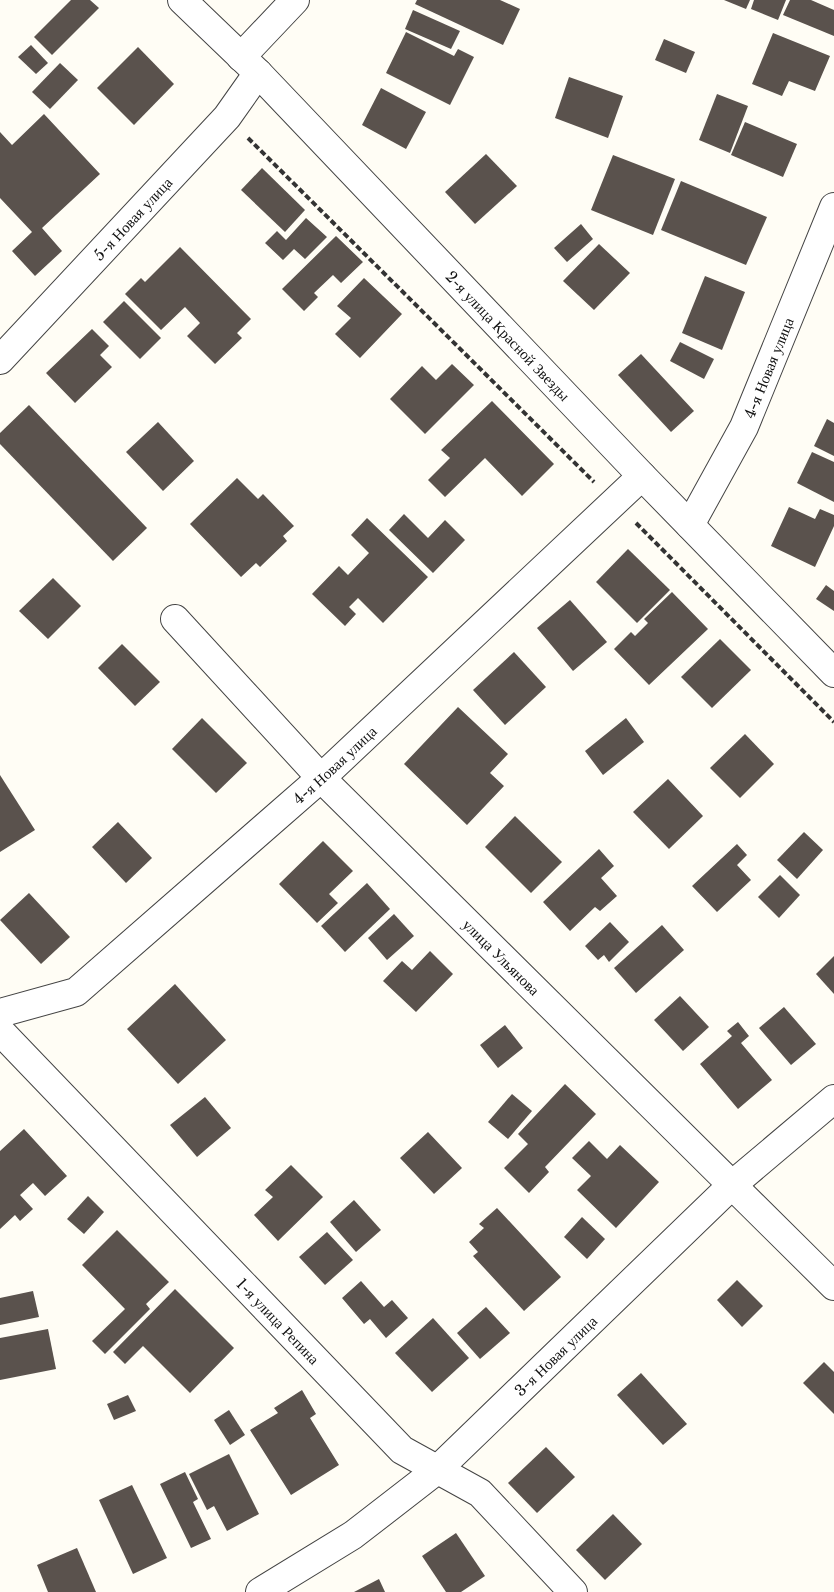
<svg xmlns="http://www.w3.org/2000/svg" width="834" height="1592" font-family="'Libre Baskerville',serif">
<rect width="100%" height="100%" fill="#fffdf5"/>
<g fill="#5a524d">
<path d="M71,0H90L99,8L52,55L34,37Z"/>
<path d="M417,0H500L520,9L503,45L415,4Z"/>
<path d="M724,0H750L746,9Z"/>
<path d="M754,0H786L778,20L751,9Z"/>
<path d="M790,0H811L834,10V36L783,15Z"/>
<path d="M413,10L460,31L451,49L405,29Z"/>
<path d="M406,32L454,56L458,49L474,57L450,105L386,73Z"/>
<path d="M773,33L830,56L815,91L789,81L782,96L752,84Z"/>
<path d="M664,39L695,52L686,73L655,60Z"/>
<path d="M31,45L48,63L36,74L18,57Z"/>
<path d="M138,47L174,84L134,125L97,88Z"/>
<path d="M60,63L78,80L50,109L32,92Z"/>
<path d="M569,77L623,96L608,138L555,118Z"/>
<path d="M381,88L426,112L406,149L362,125Z"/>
<path d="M717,94L748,106L730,153L699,140Z"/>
<path d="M44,114L100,174L42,228L62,251L35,276L12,251L32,232L0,198V132L12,145Z"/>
<path d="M745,122L797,144L783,177L731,155Z"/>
<path d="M486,154L517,186L475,224L445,192Z"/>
<path d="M613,155L675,179L653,235L591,210Z"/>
<path d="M262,168L305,210L285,232L241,190Z"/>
<path d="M681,181L767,217L746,265L661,230Z"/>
<path d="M306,218L327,237L305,259L294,249L283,260L265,243L277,231L286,240Z"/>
<path d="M581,224L593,239L567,262L554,248Z"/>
<path d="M336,236L363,262L341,283L333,275L314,293L318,297L304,311L282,289Z"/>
<path d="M599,244L630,273L594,310L563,281Z"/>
<path d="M180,247L251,319L237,333L242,338L215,364L187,336L200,323L185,307L161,330L125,294L141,278L145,282Z"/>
<path d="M705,276L745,292L722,350L682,333Z"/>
<path d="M364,278L402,314L360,358L335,334L351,318L337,306Z"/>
<path d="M124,301L161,338L140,359L103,322Z"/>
<path d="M92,329L109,346L100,355L112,367L75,403L46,373Z"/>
<path d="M680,342L714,359L704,379L670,361Z"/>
<path d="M641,354L694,411L671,432L618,375Z"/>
<path d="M452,364L474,385L425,434L390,399L422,366L436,380Z"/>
<path d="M492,401L554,464L522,496L485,458L445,497L428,480L450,458L441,450Z"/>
<path d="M29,405L147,528L113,561L0,444V433Z"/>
<path d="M827,419L834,423V456L814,446Z"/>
<path d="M158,422L194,461L163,491L126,452Z"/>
<path d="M812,452L834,462V502L797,483Z"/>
<path d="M237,478L258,499L263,494L294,526L283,536L287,541L260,567L256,563L241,577L190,524Z"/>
<path d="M789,507L815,519L820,509L834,515V526L815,567L771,546Z"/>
<path d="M404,514L428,538L445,520L465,540L433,573L389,530Z"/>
<path d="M367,518L428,577L383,623L358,598L349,607L356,614L345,626L312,594L339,566L348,575L369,553L351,535Z"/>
<path d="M628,549L670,590L637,623L596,582Z"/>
<path d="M53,578L81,606L48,639L19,611Z"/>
<path d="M826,585L834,591V611L816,599Z"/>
<path d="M672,592L708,629L649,685L614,649L631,632L635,636L648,623L644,619Z"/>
<path d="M570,600L607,642L573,671L537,628Z"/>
<path d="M720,639L751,670L712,708L681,677Z"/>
<path d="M122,644L160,682L135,706L98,668Z"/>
<path d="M514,652L546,687L505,725L473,690Z"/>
<path d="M458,707L508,754L490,773L504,786L467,825L404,764Z"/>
<path d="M202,718L247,763L216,793L172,749Z"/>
<path d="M626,718L644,742L603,775L585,751Z"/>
<path d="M745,734L774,764L740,798L710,768Z"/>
<path d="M0,775L35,830L0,852Z"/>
<path d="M668,779L703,816L669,849L633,812Z"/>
<path d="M515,816L562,862L531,893L485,847Z"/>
<path d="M118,822L152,858L126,883L92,847Z"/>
<path d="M804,832L823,850L797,879L777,860Z"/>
<path d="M323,841L353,871L329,894L338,903L317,923L279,884Z"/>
<path d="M737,844L747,855L737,865L751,880L717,912L692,886Z"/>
<path d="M599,849L614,866L601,878L617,896L600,911L595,907L570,931L543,902Z"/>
<path d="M780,875L800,895L779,918L758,897Z"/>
<path d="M367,883L390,909L345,952L321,926Z"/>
<path d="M29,893L70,937L41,964L0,920Z"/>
<path d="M394,914L414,936L387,960L368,938Z"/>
<path d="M610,922L629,942L609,962L604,955L598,960L585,946Z"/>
<path d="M662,925L684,950L636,993L614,968Z"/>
<path d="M430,951L453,974L416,1012L383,981L402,961L412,970Z"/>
<path d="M834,956V994L816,974Z"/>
<path d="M175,984L226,1040L178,1084L127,1029Z"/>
<path d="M680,996L709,1027L683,1051L654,1020Z"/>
<path d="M784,1007L816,1044L791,1065L759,1028Z"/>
<path d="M738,1022L749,1036L741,1043L772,1080L738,1109L700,1064L732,1036L727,1031Z"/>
<path d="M505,1025L523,1048L498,1068L480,1045Z"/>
<path d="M565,1084L596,1114L545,1167L549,1172L529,1193L504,1168L528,1144L518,1134Z"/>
<path d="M512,1094L532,1111L508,1139L488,1122Z"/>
<path d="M205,1097L231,1128L197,1157L170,1125Z"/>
<path d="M24,1129L67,1176L45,1196L33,1183L20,1195L33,1209L20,1221L15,1215L0,1229V1151Z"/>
<path d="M428,1132L462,1168L434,1194L400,1158Z"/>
<path d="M589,1141L607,1159L620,1145L659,1182L616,1228L577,1190L591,1176L572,1158Z"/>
<path d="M291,1165L323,1197L278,1241L254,1215L273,1197L265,1190Z"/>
<path d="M88,1196L104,1212L84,1234L67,1219Z"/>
<path d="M354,1200L381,1230L356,1252L330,1222Z"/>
<path d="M497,1208L561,1277L524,1311L473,1256L478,1252L469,1242L484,1228L479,1224Z"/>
<path d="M582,1217L605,1239L587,1259L564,1237Z"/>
<path d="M117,1230L169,1282L146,1304L150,1309L105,1354L92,1341L125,1309L82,1265Z"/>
<path d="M327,1232L353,1260L325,1285L299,1257Z"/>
<path d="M737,1280L763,1306L742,1327L717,1300Z"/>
<path d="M361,1281L384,1307L392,1300L408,1318L386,1338L370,1319L364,1324L342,1298Z"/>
<path d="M175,1289L234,1348L190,1393L143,1346L125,1364L113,1352Z"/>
<path d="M33,1291L39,1317L0,1325V1298Z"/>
<path d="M486,1307L510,1333L480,1359L457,1333Z"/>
<path d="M433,1318L469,1358L432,1392L395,1353Z"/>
<path d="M48,1329L56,1369L0,1380V1338Z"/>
<path d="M824,1362L834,1372V1414L803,1383Z"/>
<path d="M641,1373L687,1424L663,1445L617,1395Z"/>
<path d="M302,1390L316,1414L310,1418L339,1465L291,1495L250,1430L278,1413L274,1408Z"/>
<path d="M128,1395L136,1411L114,1420L107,1404Z"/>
<path d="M229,1410L245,1435L230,1445L214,1420Z"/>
<path d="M546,1447L575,1477L537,1513L508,1483Z"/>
<path d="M229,1454L259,1514L227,1531L214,1506L207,1510L189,1474Z"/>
<path d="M185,1472L198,1499L193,1502L211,1539L191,1548L160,1484Z"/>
<path d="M132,1485L167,1558L133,1574L99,1500Z"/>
<path d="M613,1514L642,1544L605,1580L576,1550Z"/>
<path d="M456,1533L485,1576L461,1592H446L422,1556Z"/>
<path d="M77,1548L96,1592H48L37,1565Z"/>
<path d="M379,1579L385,1592H354Z"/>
</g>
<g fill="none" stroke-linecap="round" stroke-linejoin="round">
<defs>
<g id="street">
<path id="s1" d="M182,0L258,73L642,476L834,673"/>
<path d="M241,57L295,0"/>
<path id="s2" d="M0,360L227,117L258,73"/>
<path id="s3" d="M690,525L744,427L834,207"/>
<path id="s4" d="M175,619L321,778L834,1286"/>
<path id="s5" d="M0,1013L76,992L321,778L642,476"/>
<path id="s6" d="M0,1031L402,1450L480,1493L573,1592"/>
<path id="s7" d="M260,1592L353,1535L437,1470L732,1185L834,1099"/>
</g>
</defs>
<use href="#street" stroke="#444" stroke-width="30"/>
<g stroke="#333" stroke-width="4" stroke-dasharray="6 3" stroke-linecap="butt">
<path d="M248,138L594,482"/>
<path d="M636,523L834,722"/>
</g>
<use href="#street" stroke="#fff" stroke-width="28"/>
</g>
<g text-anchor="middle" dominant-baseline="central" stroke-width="6" stroke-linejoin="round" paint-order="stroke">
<g font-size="15" fill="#111" stroke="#fff">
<text stroke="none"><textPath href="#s2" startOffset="194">5-я Новая улица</textPath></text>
<text stroke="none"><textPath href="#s1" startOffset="468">2-я улица Красной Звезды</textPath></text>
<text stroke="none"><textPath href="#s3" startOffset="176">4-я Новая улица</textPath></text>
<text stroke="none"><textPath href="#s5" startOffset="423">4-я Новая улица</textPath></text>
<text stroke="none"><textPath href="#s4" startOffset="470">улица Ульянова</textPath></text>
<text stroke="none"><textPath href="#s6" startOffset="402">1-я улица Репина</textPath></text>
<text stroke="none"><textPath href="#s7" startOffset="380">3-я Новая улица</textPath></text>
</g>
</g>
</svg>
